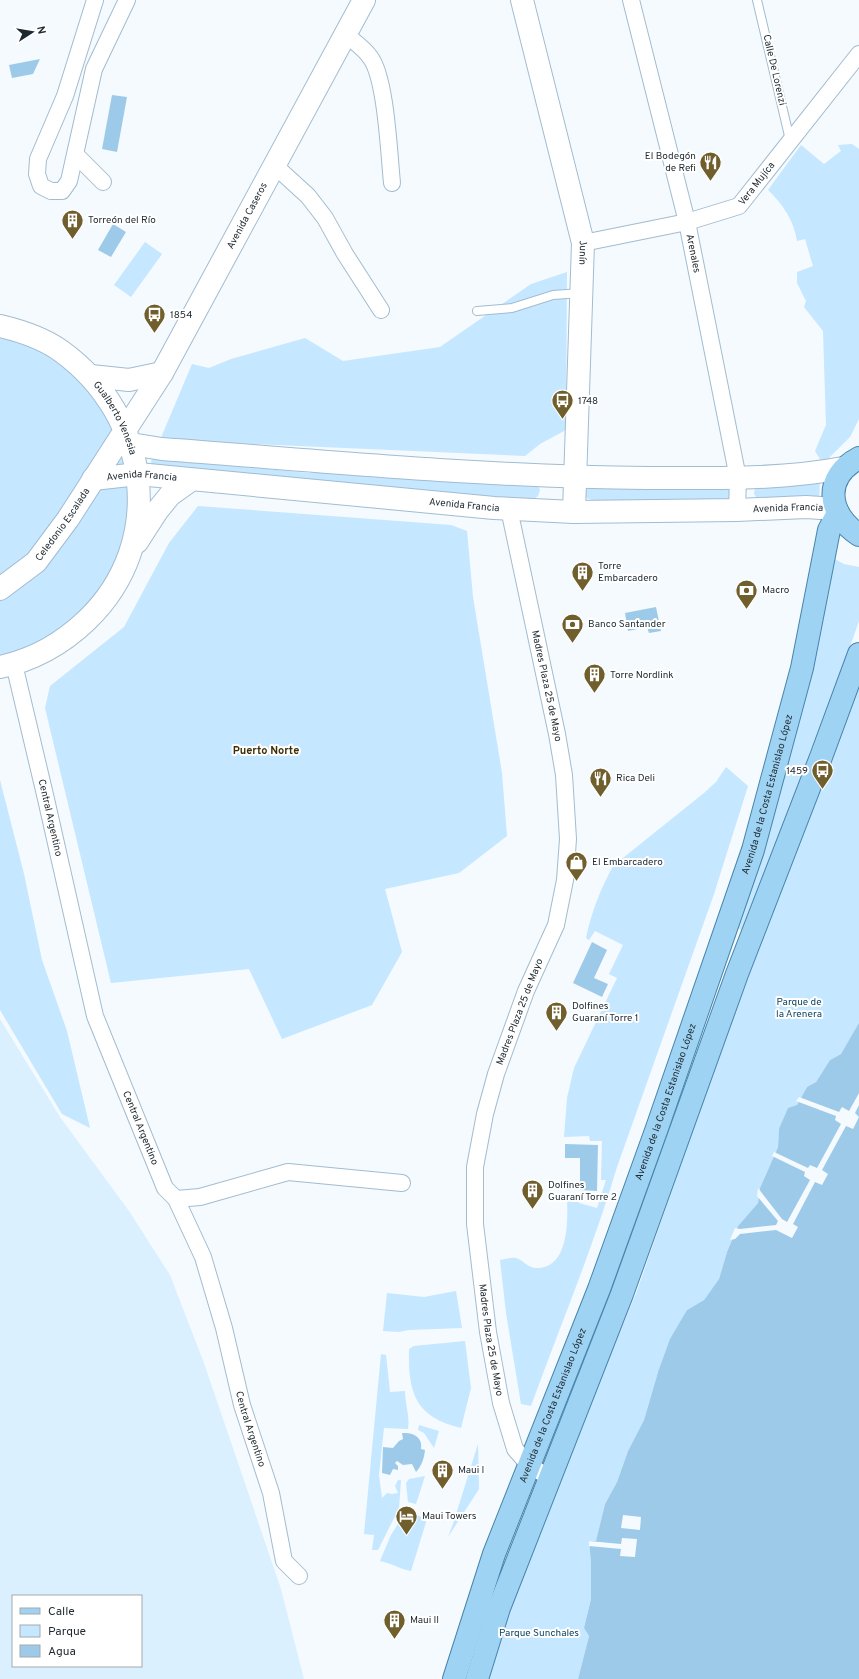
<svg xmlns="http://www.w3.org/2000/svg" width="859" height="1679" font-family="Overpass,sans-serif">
<rect width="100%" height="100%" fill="#f4fafe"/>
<path fill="#dbf0ff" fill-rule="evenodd" d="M0,1019L60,1117L129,1211L170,1275L204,1363L281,1589L304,1679H0ZM13,1596H141V1666H13Z"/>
<g fill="#c5e7ff">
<path d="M852,144L859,149V419L850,437L823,464L815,451L826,425L823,331L804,307L806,301L797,283V272L813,266L805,239L797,241C794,221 783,204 768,190L801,145L824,164L841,151L838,145Z"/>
<path d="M145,242L162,254L131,297L114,285Z"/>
<path d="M567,272L566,430L540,444L525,456L160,440L192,364L209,368L231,359L305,338L343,361L440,347L531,284Z"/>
<path d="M0,326L61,350L126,428L136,530L97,611L0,667Z"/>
<path d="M153,458L309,473L325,472L537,483L540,490L538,496L533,500L504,498L152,465L151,461Z"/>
<path d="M820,481L819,500L757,499L754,494L755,487Z"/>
<path d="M587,486H728L730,491L729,498L725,500L595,501L586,498L584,491Z"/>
<path d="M198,506L451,525L467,531L473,597L502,773L507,836L459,873L385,889L402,952L372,1005L282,1039L249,969L111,983L45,708L50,686L124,627L169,543Z"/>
<path d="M833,558L844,564L859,567V621L821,729L742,930L737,928L771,827L797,729L829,593Z"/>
<path d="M859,681V1025L841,1054L830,1060L816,1082L807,1087L797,1105L779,1129L778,1147L760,1188L758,1203L738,1226L727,1252L719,1279L704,1300L687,1310L658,1372L644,1420L628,1451L617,1482L605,1504L596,1542L589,1541L591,1563V1599L584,1628L589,1636L578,1679H477L637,1291L739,996Z"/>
<path d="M726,767L748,786L714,894L617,1167C593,1248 560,1326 531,1406L521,1404L506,1313L500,1260C505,1259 511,1257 516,1258C523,1260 527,1267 535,1268C569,1270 568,1221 567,1198H579V1203L597,1208L606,1180H601L602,1141H590L589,1136L564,1137L567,1098L574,1068L617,978L609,974L623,945L595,931L589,940L586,938C591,913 601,888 613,866L704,793L716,782Z"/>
<path d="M0,780L24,874L42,960L67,1031L90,1128L62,1114L0,1010Z"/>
<path d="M456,1291L462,1328L409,1330L399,1332L383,1331L387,1293L424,1297Z"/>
<path d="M465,1341L471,1388L461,1428C415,1417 408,1393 409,1349L414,1346Z"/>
<path d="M381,1354L386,1355L390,1392L405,1391C405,1405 410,1415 408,1429L384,1428L379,1475L382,1498L387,1493L392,1494L398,1493L395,1486L398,1480H401L399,1508L378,1550H372L374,1535L364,1534Z"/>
<path d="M419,1425L439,1431L434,1448L424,1433L418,1430Z"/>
<path d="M478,1444L479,1489L448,1537L453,1524Z"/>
<path d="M425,1476L416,1504L408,1502L406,1483L409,1479Z"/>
<path d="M408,1508L414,1511L413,1514L427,1519L411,1571C400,1569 391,1563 380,1561L391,1535Z"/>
</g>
<g fill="#9ecae9">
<path d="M40,59L33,74L12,78L9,65Z"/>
<path d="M112,95L127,97L117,152L102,149Z"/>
<path d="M113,224L126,232L111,257L98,250Z"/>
<path d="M656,607L661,631L649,633L647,627L628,631L625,613Z"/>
<path d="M592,942L607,950L594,978L608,984L602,997L573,983Z"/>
<path d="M859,1023V1679H578L589,1636L584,1628L591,1599V1563L589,1541H596L605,1504L617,1482L628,1451L644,1420L658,1372L670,1339L687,1310L704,1300L719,1279L727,1252L738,1226L758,1203L760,1188L778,1147L779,1129L788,1108L797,1105L807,1087L816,1082L830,1060L841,1054Z"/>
<path d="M565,1144L598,1145L597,1191L580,1190V1158H565Z"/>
<path d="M402,1433C413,1432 423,1437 421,1449L425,1450C424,1459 422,1465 416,1472L412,1464L403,1465L397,1461L395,1463L398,1466V1470L393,1469L390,1475L382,1473L383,1447L393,1448L399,1441L403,1439Z"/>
</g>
<g fill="#f4fafe">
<path d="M859,1093V1105L855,1113L859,1117L853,1129L846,1126L822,1170L828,1174L822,1185L815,1182L793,1224L798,1227L792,1238L776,1230L740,1234L735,1239L730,1240L735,1228L740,1229L776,1225L778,1221L757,1196L758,1188L782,1219L787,1222L810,1180L804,1176L805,1172L772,1156L774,1152L808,1168L810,1165L817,1168L841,1124L835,1120L836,1116L796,1101L799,1097L839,1112L842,1107L849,1111Z"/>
<path d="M623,1515L641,1517L640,1530L621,1528Z"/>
<path d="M622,1538L637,1539L635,1557L620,1556L621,1549L589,1546V1541L621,1544Z"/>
</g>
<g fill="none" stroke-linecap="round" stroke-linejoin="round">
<defs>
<g id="service">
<path d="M757,0L790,140"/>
<path d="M477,311L512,308L553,295L581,293"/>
</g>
<g id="minor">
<path d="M95,0L65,96L38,159L37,174L41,186L51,191H62L69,181L94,69L127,0"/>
<path id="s1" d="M631,0L687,222L738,478L737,510"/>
<path d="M345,34C353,41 364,48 370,57C386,77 389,154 392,183"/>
<path d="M76,155L103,182"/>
<path d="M274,165L308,196L325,218L345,254L381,310"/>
<path id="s2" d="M583,243L687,222L739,206L859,54"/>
<path id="s3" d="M509,509L557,734L564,775L568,839L565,880L556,925L526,991L496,1074L485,1114L475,1167V1224L488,1332L501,1403L515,1449L529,1465L550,1478"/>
<path id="s4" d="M14,664L46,799L95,1016L165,1188L176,1199L203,1257L224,1328L242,1405L271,1493L284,1561L299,1576"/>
<path d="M176,1199L200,1197L288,1172L402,1183"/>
</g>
<g id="secondary">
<path id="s5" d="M522,0L583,243L574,512"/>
<path id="s6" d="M0,326C21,331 43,338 61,351C150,415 168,542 87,620C62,644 33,660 0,667"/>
<path d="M91,376L129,380L162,373"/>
<path d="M131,444L162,449C324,461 486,477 648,478C714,478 779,480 843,468"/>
<path id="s7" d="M93,479L138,474L494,508L574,512L737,510L806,507L836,509"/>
<path d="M137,542L157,511L170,495L191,480"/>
<path id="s8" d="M0,589L36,562L68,519L162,373L364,0"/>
</g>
<g id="primary">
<path d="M859,458C823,477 827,514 859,535"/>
<path id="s9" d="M454,1679L494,1554L599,1289L657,1128L753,850L802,668L829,530L838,513"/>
<path d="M477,1679L499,1608L622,1294L737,974L821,757L859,654"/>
</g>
</defs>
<use href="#service" stroke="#a2bcd0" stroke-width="10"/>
<use href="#minor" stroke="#a2bcd0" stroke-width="18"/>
<use href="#secondary" stroke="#a2bcd0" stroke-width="24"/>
<use href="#primary" stroke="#4884aa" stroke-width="24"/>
<use href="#service" stroke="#fff" stroke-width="8"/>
<use href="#minor" stroke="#fff" stroke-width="16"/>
<use href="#secondary" stroke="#fff" stroke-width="22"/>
<use href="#primary" stroke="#9fd3f4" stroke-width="22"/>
</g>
<defs>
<symbol id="restaurant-pin" viewBox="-11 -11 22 30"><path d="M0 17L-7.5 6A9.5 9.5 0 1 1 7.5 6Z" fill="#705e2c" stroke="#fff"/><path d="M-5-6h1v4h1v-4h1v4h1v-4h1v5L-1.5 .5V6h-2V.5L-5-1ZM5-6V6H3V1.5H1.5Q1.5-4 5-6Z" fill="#fff"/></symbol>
<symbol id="building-pin" viewBox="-11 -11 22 30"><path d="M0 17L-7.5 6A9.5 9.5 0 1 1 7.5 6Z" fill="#705e2c" stroke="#fff"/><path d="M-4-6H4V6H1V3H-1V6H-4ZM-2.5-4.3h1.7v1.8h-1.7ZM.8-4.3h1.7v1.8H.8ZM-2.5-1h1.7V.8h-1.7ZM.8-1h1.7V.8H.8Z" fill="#fff"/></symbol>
<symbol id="bus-pin" viewBox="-11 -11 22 30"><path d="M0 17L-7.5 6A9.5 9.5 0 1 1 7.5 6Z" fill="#705e2c" stroke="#fff"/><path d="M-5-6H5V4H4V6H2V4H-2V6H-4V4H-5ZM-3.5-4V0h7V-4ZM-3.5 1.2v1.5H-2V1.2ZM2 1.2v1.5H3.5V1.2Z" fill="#fff"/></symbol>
<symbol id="bank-pin" viewBox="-11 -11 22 30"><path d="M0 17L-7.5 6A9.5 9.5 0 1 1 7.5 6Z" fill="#705e2c" stroke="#fff"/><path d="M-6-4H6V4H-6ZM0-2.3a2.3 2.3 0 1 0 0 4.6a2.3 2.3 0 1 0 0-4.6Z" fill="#fff"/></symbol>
<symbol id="shop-pin" viewBox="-11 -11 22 30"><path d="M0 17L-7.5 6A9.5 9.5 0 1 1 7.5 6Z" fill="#705e2c" stroke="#fff"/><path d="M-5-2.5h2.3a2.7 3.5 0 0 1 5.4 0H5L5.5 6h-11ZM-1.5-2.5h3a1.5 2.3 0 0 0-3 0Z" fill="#fff"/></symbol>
<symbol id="hotel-pin" viewBox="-11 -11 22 30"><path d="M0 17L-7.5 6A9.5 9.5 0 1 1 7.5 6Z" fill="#705e2c" stroke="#fff"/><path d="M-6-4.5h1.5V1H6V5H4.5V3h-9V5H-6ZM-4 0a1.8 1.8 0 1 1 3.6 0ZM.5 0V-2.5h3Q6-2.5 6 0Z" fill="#fff"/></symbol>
</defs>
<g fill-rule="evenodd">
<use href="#restaurant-pin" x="698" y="150" width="25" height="34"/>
<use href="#building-pin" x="60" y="208" width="25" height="34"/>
<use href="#bus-pin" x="142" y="302" width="25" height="34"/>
<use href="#bus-pin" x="550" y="388" width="25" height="34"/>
<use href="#building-pin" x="570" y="560" width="25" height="34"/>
<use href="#bank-pin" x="734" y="578" width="25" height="34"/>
<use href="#bank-pin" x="560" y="612" width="25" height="34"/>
<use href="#building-pin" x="582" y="662" width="25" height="34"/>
<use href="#bus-pin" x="810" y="758" width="25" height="34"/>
<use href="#restaurant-pin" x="588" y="766" width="25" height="34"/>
<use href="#shop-pin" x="564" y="850" width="25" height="34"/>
<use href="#building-pin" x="544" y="1000" width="25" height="34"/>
<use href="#building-pin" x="520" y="1178" width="25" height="34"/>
<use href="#building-pin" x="430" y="1458" width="25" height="34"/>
<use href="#hotel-pin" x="394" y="1504" width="25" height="34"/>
<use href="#building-pin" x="382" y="1608" width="25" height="34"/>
</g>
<g text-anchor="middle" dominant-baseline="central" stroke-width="4" stroke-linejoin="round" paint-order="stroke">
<g font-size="10" fill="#1e2930" stroke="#fff">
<text transform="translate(774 70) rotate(77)">Calle De Lorenzi</text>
<text stroke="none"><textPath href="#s2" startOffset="189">Vera Mujíca</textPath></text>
<text stroke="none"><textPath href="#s8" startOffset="451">Avenida Caseros</textPath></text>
<text stroke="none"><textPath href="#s5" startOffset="260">Junín</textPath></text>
<text stroke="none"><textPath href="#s1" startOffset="261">Arenales</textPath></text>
<text stroke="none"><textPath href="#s6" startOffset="154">Gualberto Venesia</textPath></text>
<text stroke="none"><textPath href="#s7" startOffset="49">Avenida Francia</textPath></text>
<text stroke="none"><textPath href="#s7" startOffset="373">Avenida Francia</textPath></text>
<text stroke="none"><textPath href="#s7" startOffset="697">Avenida Francia</textPath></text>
<text stroke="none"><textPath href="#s8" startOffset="91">Celedonio Escalada</textPath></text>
<text stroke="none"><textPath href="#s3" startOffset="181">Madres Plaza 25 de Mayo</textPath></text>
<text stroke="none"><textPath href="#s9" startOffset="939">Avenida de la Costa Estanislao López</textPath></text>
<text stroke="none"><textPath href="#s4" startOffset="158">Central Argentino</textPath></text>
<text transform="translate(520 1012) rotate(-69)">Madres Plaza 25 de Mayo</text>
<text stroke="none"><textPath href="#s9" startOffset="615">Avenida de la Costa Estanislao López</textPath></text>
<text stroke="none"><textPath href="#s4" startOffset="482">Central Argentino</textPath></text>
<text stroke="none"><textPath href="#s3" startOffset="853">Madres Plaza 25 de Mayo</textPath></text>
<text stroke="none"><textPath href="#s9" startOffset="291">Avenida de la Costa Estanislao López</textPath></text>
<text stroke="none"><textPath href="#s4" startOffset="805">Central Argentino</textPath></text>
</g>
<g font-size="10" fill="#1e2930" stroke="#fff" text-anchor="start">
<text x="696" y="156" text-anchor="end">El Bodegón<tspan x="696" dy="12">de Refi</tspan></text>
<text x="88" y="220">Torreón del Río</text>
<text x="170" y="315">1854</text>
<text x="578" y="401">1748</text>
<text x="598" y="566">Torre<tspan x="598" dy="12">Embarcadero</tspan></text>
<text x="762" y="590">Macro</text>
<text x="588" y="624">Banco Santander</text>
<text x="610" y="675">Torre Nordlink</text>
<text x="808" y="771" text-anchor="end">1459</text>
<text x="616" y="778">Rica Deli</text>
<text x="592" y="862">El Embarcadero</text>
<text x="572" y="1006">Dolfines<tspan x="572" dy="12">Guaraní Torre 1</tspan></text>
<text x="548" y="1185">Dolfines<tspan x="548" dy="12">Guaraní Torre 2</tspan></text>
<text x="458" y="1470">Maui I</text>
<text x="422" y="1516">Maui Towers</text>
<text x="410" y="1620">Maui II</text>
</g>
<g font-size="10" fill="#063f5d" stroke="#fff">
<text x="799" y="1002">Parque de<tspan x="799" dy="12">la Arenera</tspan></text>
<text x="539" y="1633">Parque Sunchales</text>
</g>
<g font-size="11" font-weight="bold" fill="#3e3005" stroke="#fff">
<text x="266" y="751">Puerto Norte</text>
</g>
</g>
<rect x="12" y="1595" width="130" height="72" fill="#ffffff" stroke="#a5a9ac"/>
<rect x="20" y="1608" width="20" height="6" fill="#9fd3f4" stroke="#a5a9ac"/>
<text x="48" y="1615" font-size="12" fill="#1e2930">Calle</text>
<rect x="20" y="1625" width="20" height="12" fill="#c5e7ff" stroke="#a5a9ac"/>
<text x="48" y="1635" font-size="12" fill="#1e2930">Parque</text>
<rect x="20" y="1645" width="20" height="12" fill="#9ecae9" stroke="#a5a9ac"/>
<text x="48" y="1655" font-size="12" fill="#1e2930">Agua</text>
<g transform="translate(32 32) rotate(78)" stroke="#ffffff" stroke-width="3" paint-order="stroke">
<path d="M0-3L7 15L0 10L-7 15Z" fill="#1e2930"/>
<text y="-6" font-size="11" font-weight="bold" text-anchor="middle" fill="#1e2930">N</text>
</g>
</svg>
